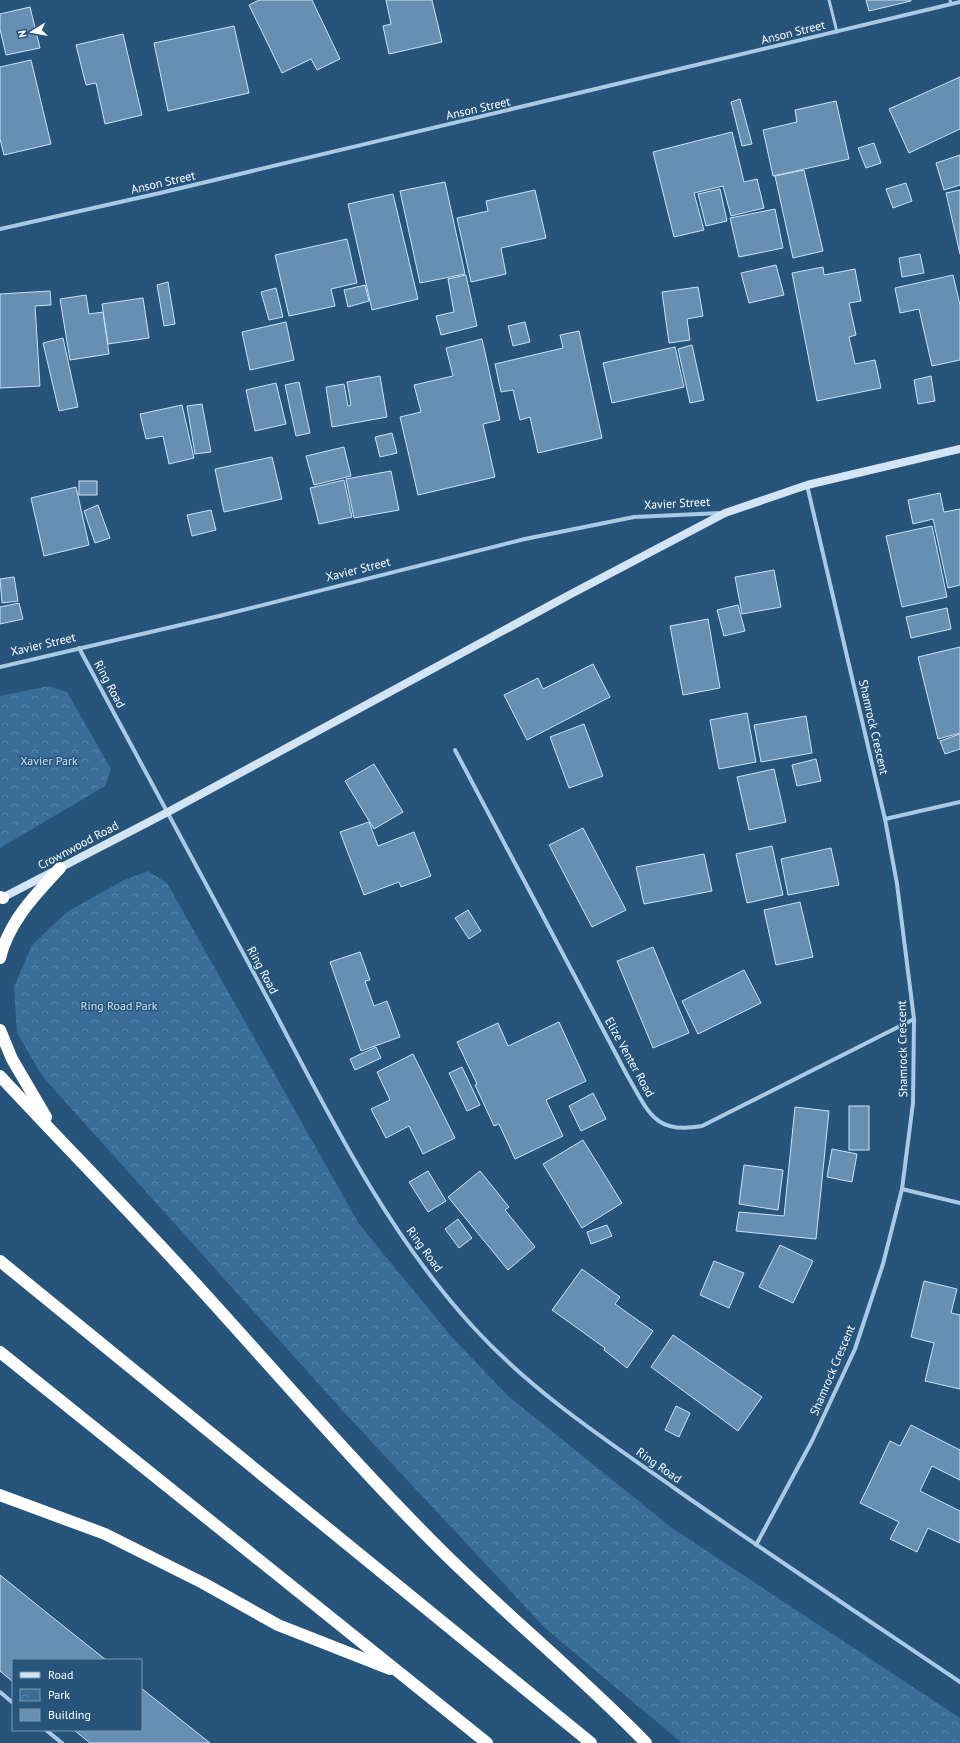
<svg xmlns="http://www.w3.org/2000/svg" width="960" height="1743" font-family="'PT Sans',sans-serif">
<defs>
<pattern id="park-crowns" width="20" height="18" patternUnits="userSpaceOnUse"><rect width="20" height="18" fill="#3a6e98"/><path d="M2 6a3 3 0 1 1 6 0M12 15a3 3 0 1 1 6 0" fill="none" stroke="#5884a7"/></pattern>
</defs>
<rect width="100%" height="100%" fill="#26547b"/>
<g fill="url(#park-crowns)">
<path d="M49,686L67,692L111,769L105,786L0,848V696Z"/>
<path d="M148,871L167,883L359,1224L450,1335L508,1396L672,1528L960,1718V1743H682L546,1629L343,1411L43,1077L17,1033L14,987L32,945L67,912L122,881Z"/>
</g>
<g fill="#678fb1" stroke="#cde2f3">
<path d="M259,0H312L340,59L317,70L311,59L282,73L249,5Z"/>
<path d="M386,0H432L442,42L389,54L383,26L391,24Z"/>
<path d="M866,0H911V1L869,11Z"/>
<path d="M30,7L40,48L6,55L0,29V14Z"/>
<path d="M234,26L249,93L168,111L154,43Z"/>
<path d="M123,34L142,115L105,124L96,83L86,85L76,45Z"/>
<path d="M31,60L51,144L4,155L0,139V67Z"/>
<path d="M960,77V129L909,153L889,109Z"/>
<path d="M740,99L752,144L742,146L731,102Z"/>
<path d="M836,101L849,159L773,176L763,130L797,122L795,110Z"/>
<path d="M732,132L744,182L757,179L764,208L731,216L723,186L694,193L704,230L674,237L653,152Z"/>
<path d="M874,143L881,163L866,168L858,148Z"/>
<path d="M960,155V185L944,190L936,163Z"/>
<path d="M804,170L823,251L793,258L775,176Z"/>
<path d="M445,182L465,274L420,283L400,191Z"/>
<path d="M906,183L912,201L893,208L886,189Z"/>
<path d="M720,189L727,221L706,226L698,194Z"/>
<path d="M535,190L546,238L501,248L506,274L471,282L457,218L488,211L486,201Z"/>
<path d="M960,190V254L946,193Z"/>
<path d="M393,194L418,299L372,310L348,204Z"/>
<path d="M775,209L783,248L739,257L730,218Z"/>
<path d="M347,239L357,283L331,289L335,306L289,316L275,255Z"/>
<path d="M920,254L924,273L902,277L899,258Z"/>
<path d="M776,265L784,295L749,303L741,273Z"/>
<path d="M823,267L824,275L855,269L861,301L849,303L856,335L849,337L855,364L875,360L881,388L817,401L792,273Z"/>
<path d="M466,275L477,326L441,335L436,316L454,312L448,279Z"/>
<path d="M953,275L960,305V360L932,366L919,309L900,313L895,288Z"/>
<path d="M168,282L175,324L164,326L157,285Z"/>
<path d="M365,285L369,301L348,307L344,290Z"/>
<path d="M698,287L703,316L687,319L690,340L669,343L662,292Z"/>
<path d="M276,288L283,317L269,320L261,292Z"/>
<path d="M50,291L51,305L35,306L40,386L0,388V294Z"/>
<path d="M86,295L89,314L103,312L109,354L70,360L60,299Z"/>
<path d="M143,298L149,338L108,344L102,304Z"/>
<path d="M286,322L294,360L250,370L242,332Z"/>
<path d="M525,322L530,342L513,346L508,326Z"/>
<path d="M579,331L602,438L538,453L530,417L520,420L513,390L501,392L495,364L563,348L560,335Z"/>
<path d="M63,338L78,407L59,411L43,343Z"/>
<path d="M482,339L500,420L483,424L495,477L418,495L400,417L421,412L414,385L453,376L446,348Z"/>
<path d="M692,345L704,400L690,403L678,349Z"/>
<path d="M675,347L684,387L612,403L603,363Z"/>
<path d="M380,376L387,417L332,427L326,387L344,384L348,406L351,405L347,382Z"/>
<path d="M931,376L935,401L918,404L914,380Z"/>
<path d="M299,382L310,433L296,436L285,385Z"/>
<path d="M276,383L286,424L255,431L246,390Z"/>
<path d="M202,404L211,452L195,454L187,406Z"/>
<path d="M182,405L194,458L169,464L163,436L146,439L140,414Z"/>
<path d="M392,433L397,453L380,457L375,437Z"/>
<path d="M344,447L351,476L314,485L306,456Z"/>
<path d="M272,457L282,499L224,512L215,469Z"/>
<path d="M391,471L399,510L354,518L346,479Z"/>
<path d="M344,480L352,517L319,524L310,488Z"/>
<rect x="79" y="481" width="18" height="14"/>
<path d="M76,487L89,545L44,556L31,498Z"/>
<path d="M940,493L944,512L960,509V585L948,588L933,519L913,524L908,500Z"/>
<path d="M98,505L110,538L95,543L84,511Z"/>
<path d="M211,510L216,530L192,536L187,515Z"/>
<path d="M932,526L947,597L902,607L886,536Z"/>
<path d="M774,570L781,607L742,614L735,577Z"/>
<path d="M14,577L18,601L2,603L0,579Z"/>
<path d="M19,603L23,619L0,624V607Z"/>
<path d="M738,605L745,631L724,636L717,610Z"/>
<path d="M947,608L951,629L911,638L906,617Z"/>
<path d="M708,619L720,688L683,695L670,626Z"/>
<path d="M960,647V733L938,739L918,657Z"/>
<path d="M593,664L610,697L527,740L504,695L538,678L543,689Z"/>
<path d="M747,713L756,762L719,769L710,720Z"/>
<path d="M806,716L812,753L761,762L754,725Z"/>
<path d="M584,724L603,776L569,788L550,737Z"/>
<path d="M960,734V749L945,754L940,741Z"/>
<path d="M816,759L821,781L797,786L792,765Z"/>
<path d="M374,764L403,812L374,829L345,781Z"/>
<path d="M774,769L786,822L749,830L737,777Z"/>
<path d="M369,822L378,846L414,832L431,876L401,887L399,882L364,895L340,832Z"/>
<path d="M583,828L626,910L592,927L549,845Z"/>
<path d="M772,846L783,895L747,903L736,854Z"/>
<path d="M831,848L839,885L788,895L781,859Z"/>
<path d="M704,854L712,891L644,904L636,867Z"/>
<path d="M800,902L813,957L776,965L764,910Z"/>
<path d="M468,910L481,931L469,939L455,918Z"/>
<path d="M653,947L689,1033L653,1048L617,961Z"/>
<path d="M360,952L370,980L365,981L374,1006L387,1001L400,1037L361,1051L330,962Z"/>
<path d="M744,970L761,1003L698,1034L682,1001Z"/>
<path d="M559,1022L586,1081L546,1100L563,1136L515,1159L499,1124L494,1126L475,1085L477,1084L457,1042L498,1023L508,1046Z"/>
<path d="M376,1047L381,1058L355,1070L350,1059Z"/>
<path d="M413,1054L455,1138L423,1154L409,1126L386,1138L371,1109L390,1100L377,1072Z"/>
<path d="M462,1067L480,1105L467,1111L449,1073Z"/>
<path d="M593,1093L606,1119L581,1131L569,1106Z"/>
<rect x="849" y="1106" width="20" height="44"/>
<path d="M795,1107L829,1111L816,1239L736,1231L739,1212L784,1216Z"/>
<path d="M583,1140L622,1203L582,1228L543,1164Z"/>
<path d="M832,1149L857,1154L852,1182L827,1177Z"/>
<path d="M744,1165L783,1170L778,1210L739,1204Z"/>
<path d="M428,1171L446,1201L428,1212L409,1182Z"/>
<path d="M480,1171L509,1207L505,1210L535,1247L508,1270L448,1197Z"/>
<path d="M458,1219L472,1238L459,1248L445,1229Z"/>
<path d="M607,1225L612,1236L591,1244L587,1232Z"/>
<path d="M780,1245L813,1261L793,1303L759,1287Z"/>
<path d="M714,1261L744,1273L729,1308L700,1295Z"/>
<path d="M582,1269L620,1297L615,1304L653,1331L627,1368L604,1350L605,1348L552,1310Z"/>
<path d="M924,1281L957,1289L951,1313L960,1315V1389L925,1381L934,1343L911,1337Z"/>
<path d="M673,1335L762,1397L738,1431L651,1367Z"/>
<path d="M676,1406L690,1413L679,1437L665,1430Z"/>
<path d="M911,1425L960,1450V1480L932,1466L920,1491L960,1511V1543L928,1528L917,1552L890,1539L899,1522L860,1503L890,1441L900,1446Z"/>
<path d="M0,1575L47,1613L106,1660H13V1682L0,1671Z"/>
<path d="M141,1688L210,1743H90L74,1730H141Z"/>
</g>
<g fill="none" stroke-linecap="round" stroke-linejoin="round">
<g stroke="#aacae4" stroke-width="3">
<path d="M829,0L837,32"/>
<path d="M950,0L951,4"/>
</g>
<g stroke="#aacae4" stroke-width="4">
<path d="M0,229L160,193L960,2"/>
<path d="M79,648C143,767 207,886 271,1005C330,1117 388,1235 475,1329C534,1393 606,1440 677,1490C770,1555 865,1618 960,1682"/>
<path d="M0,667L219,616L525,539L634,517L721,513"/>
<path d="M455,750L627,1075C648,1111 654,1135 702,1126L914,1019"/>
<path d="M885,819L960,802"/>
<path d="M902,1189L960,1203"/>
<path d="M756,1545L812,1441L855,1349L883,1264L902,1189L913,1103L914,1019L897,884L885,819L807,485"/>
<path d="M0,1692L13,1703"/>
<path d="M46,1730L62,1743"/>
</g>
<path stroke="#d3e5f4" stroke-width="8" d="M0,899L168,812L571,594L725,513L807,485L960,449"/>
<g stroke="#fff" stroke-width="12">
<path d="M0,897L3,898"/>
<path d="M0,958C9,921 36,894 60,868"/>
<path d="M0,1030L12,1059L46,1117"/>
<path d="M0,1076C68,1149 138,1220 205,1294C284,1381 361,1471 445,1554C511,1619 582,1677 646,1743"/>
<path d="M0,1261L591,1743"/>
<path d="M0,1352L487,1743"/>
<path d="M0,1495L105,1534L203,1583L278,1625L390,1669"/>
</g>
</g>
<g text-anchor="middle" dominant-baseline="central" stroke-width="3" stroke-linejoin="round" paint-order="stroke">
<g font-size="12" fill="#fff" stroke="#26547b">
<text transform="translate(793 32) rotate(-14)">Anson Street</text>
<text transform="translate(478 108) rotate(-13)">Anson Street</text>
<text transform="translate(163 182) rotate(-13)">Anson Street</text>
<text transform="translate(677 503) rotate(-3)">Xavier Street</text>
<text transform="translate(358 569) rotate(-14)">Xavier Street</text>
<text transform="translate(43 644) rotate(-13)">Xavier Street</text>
<text transform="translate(110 684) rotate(62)">Ring Road</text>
<text transform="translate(874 727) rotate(77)">Shamrock Crescent</text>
<text transform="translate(78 845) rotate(-28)">Crownwood Road</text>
<text transform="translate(263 970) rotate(62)">Ring Road</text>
<text transform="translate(902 1049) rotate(-91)">Shamrock Crescent</text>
<text transform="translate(630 1057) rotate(61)">Elize Venter Road</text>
<text transform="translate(425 1249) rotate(54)">Ring Road</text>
<text transform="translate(832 1370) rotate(-67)">Shamrock Crescent</text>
<text transform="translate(659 1465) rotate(35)">Ring Road</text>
</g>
<g font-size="12" fill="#cde2f3" stroke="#26547b">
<text x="49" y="760">Xavier Park</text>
<text x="119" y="1005">Ring Road Park</text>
</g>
</g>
<rect x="12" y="1659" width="130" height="72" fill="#26547b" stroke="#7d98b0"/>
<rect x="20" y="1672" width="20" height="6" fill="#d3e5f4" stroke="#7d98b0"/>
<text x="48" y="1679" font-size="12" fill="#ffffff">Road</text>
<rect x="20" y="1689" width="20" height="12" fill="url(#park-crowns)" stroke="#7d98b0"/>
<text x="48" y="1699" font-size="12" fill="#ffffff">Park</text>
<rect x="20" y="1709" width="20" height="12" fill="#678fb1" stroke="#7d98b0"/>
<text x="48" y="1719" font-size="12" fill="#ffffff">Building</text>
<g transform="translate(32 32) rotate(259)" stroke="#26547b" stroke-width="3" paint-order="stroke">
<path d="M0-3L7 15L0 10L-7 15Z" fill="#ffffff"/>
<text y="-6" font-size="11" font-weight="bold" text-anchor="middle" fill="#ffffff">N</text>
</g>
</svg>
